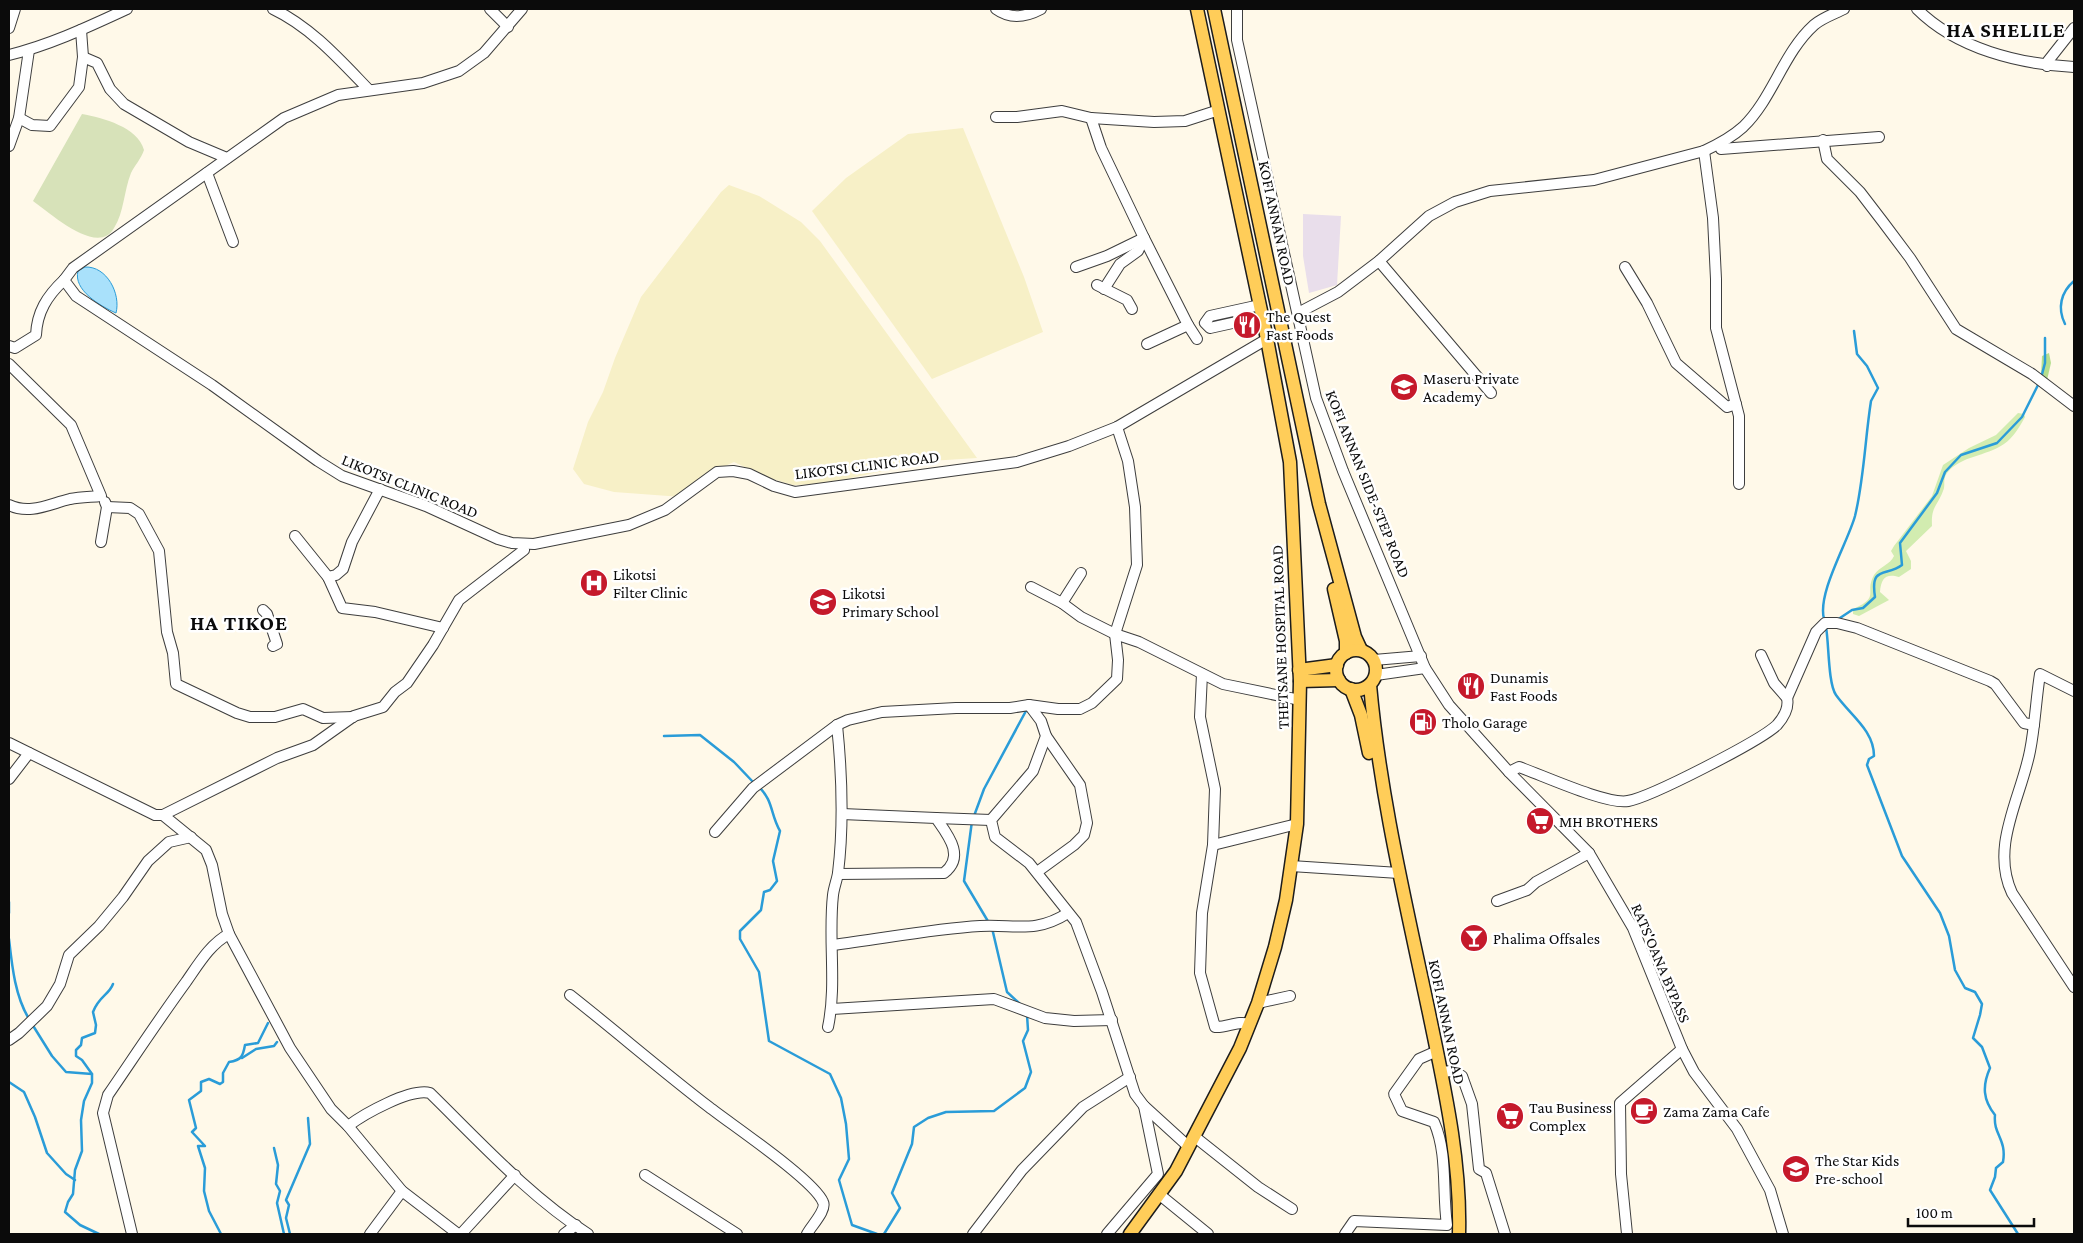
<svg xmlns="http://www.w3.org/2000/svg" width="2083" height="1243" font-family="'Crimson Pro',serif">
<rect width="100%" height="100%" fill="#fff9e9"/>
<path fill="#e9deeb" d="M1303,214L1341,216L1337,285L1309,293L1303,256Z"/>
<g fill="#f7f0c7">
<path d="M963,128L1024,277L1043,332L932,379L812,211L846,178L908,134Z"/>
<path d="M729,185L759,196L801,222L820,241L977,458L930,461L823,484L793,485L766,477L734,462L709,473L682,497L614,492L584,484L573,469L588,422L603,392L615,358L641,297L721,192Z"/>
</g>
<path fill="#d2ecb0" d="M2018,413L2024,414L2025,417C2020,426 2013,438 2004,444C1985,457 1962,455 1947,473C1942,480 1946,485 1943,491C1937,507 1931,506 1932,526L1906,551L1911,561V569L1899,577C1886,573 1881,578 1880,592L1889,600L1859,616L1853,614V609C1881,597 1864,593 1874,575C1880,566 1890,565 1894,556L1891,551L1894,546L1932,496L1943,465L1969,448L1996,435Z"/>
<path fill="#b6de8e" d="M2049,353L2051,363L2047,380L2041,376L2042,356Z"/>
<path fill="#d7e2b9" d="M82,114C103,118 138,127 144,150C141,159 135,165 131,173C124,190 124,213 114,228C98,257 50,213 33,201Z"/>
<path fill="#a9e1fb" stroke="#2a9cd8" d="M85,267C107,266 121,294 116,313C100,306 73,290 78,271Z"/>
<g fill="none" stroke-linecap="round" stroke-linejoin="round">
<g stroke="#2a9cd8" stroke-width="2.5">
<path d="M2065,324C2057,308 2061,292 2074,281"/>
<path d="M2041,378L2045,363V338"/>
<path d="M1824,619C1817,593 1848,542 1855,516C1864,479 1865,439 1871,401L1878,388L1867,366L1857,354L1854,331"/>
<path d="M1837,620L1852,610L1863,608L1875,597C1870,565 1886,577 1902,565L1900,543L1937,493L1945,472L1961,455L1997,443L2022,417L2039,383"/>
<path d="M1826,627C1829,643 1828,684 1836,695C1850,715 1874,730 1874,756L1869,759L1867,765L1902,856L1940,913L1949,936L1955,970L1965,988L1975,992L1982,1004L1980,1015L1973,1038L1982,1047L1990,1068C1982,1086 1983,1100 1995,1115C1993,1135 2007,1139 2003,1162L1996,1168L1995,1177L1990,1190L2018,1234"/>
<path d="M664,736L700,735L734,762L754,783"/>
<path d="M758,786C774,801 770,814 780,831L773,861L777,881L770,890L764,892L761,910L740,931V939L759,972L769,1041L830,1074L841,1098L846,1124L849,1159L839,1180L852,1225L877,1234"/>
<path d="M974,816L984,789L1027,709"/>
<path d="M972,821L964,881L989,923"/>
<path d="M9,902V913"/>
<path d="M992,928L1007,992L1020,1004"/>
<path d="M9,939C12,966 15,996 29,1019"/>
<path d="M32,1024L52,1056L66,1072L92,1074"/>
<path d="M242,1058L256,1049L274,1046L277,1042"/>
<path d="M9,1082L24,1092L35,1117L47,1153L66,1174L75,1180"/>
<path d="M274,1148L278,1165L276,1184L280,1191L277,1203L284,1234"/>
<path d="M99,1234L80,1225L65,1212L68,1202L73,1194L75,1170L82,1151L81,1120L84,1101L92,1083V1074L82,1060L76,1056V1050L81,1045L82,1038L95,1033L96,1025L93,1012C99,996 109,995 113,984"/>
<path d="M221,1234L209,1211L204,1191L205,1168L198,1146H205L192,1132L196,1128L189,1100L201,1091V1082L209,1079L220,1084L223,1082V1073L229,1062C242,1060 243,1056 245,1045L258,1043L268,1023"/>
<path d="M290,1234L286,1218L289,1205L286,1200L310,1144L308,1118"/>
<path d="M884,1234L900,1208L892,1193L912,1144L914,1127L928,1118L946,1112L994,1111L1025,1088L1031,1072L1023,1041L1028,1030L1027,1015"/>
</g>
<defs>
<g id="minor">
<path d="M273,9C311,27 340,60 369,90"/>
<path d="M490,9L508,27"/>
<path d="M522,9L484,53L459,71L423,83L338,95L284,118L73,268L64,280L76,296L212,385L318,461L342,476L426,506L498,539L512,543L534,544L629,525L665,510L717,472L733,471L749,474L774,486L795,492L1017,462L1069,446L1117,427L1267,339"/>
<path d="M996,9C1011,20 1026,17 1041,9"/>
<path d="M1237,9V40L1316,398L1343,471L1425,668L1449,705L1509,772L1589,853L1633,928L1682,1049L1694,1072L1737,1129L1770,1190L1783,1234"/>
<path d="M1917,9C1957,49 2019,64 2074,67"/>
<path d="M9,28L15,9"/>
<path d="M9,55C50,45 88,27 127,9"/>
<path d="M83,57L97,63L110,89L124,104L189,142L227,158"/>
<path d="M2047,66L2048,61L2074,28"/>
<path d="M996,117H1017L1062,111L1091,118L1154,122L1185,121L1219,110"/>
<path d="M19,118L32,125L50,126L79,87L83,57L81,30"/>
<path d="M1823,140L1827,159L1860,192L1883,222L1910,258L1956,329L2032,374L2074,406"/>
<path d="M1719,144L1721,149L1879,137"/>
<path d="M9,146L19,118L29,50"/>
<path d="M1704,151L1713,218L1716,279V328L1739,416V484"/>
<path d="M207,173L233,242"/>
<path d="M1379,261L1491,393"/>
<path d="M1076,267L1107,256L1144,238L1101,148L1091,118"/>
<path d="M1625,267L1647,303L1676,363L1727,407L1736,404"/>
<path d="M1097,285L1127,300L1132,309"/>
<path d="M1104,289L1120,264L1138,251L1144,238L1188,325"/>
<path d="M1240,311L1237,322L1210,328L1205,323L1210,316L1260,305"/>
<path d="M1298,313L1338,292L1379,261L1429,216L1455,202L1490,191L1594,180L1704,151C1717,145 1732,137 1743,127C1773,98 1783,53 1814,25C1822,18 1834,14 1844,9"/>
<path d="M1147,344L1188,325L1197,339"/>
<path d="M9,346L15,348L36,335C37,312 47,296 64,280"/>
<path d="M9,364L71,425L101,496C91,497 80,497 70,499C49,504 30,515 9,505"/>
<path d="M107,507L130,508L139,514L159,551L167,632L173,653L176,684L237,713L250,717H275L303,709L323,718L353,717"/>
<path d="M295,536L328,577L342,608L375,612L443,628"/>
<path d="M101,542L107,507L105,502"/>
<path d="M328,577L336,575L343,569L352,542L380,489"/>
<path d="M1031,587L1062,603L1081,617L1115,634L1139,642L1223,684L1300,700"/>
<path d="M1062,603L1081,573"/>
<path d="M263,610L267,614L277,644L273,646"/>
<path d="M1374,660L1421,656"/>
<path d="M1202,674L1200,717L1215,789L1213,845L1202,913L1200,973L1215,1027C1227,1028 1238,1020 1249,1024"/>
<path d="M1376,675L1425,668"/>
<path d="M2074,691L2040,674C2036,699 2035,726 2030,751C2021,798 1990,846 2012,893L2074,987"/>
<path d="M1787,698L1816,632L1825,623H1837L1857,628L1990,681L1995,684L2024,723L2034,725"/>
<path d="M1029,705L1041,721L1046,736L1033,771L991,820L995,837L1029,863L1076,922L1102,992L1135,1094L1144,1106L1189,1147"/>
<path d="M9,743L155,815H163L206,850L212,865L222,914L229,934L290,1048L331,1109L348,1126L402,1191L458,1234"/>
<path d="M1509,772L1519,767C1542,775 1607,805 1628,801C1651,797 1760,741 1777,725C1784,717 1789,707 1787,698L1774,683L1761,655"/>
<path d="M9,779L29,753"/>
<path d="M163,815L277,758L313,745L354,716L383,707L395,692L407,683L433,645L459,600L524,550L522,545"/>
<path d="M936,818L991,820"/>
<path d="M715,832L753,788L837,725L848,720L882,712L956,708H1010L1029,705L1058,709H1080L1092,703L1117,679L1118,660L1115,634L1137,565L1135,507L1128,461L1117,427"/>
<path d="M1213,845L1297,824"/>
<path d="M1291,866L1399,873"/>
<path d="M1037,872L1074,845L1084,835L1087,823L1080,785L1046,736"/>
<path d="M838,874L944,873C966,856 947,834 936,818L842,814"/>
<path d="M1497,901L1527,890L1536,882L1589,853"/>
<path d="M832,945C881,939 931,929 980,926C1015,924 1035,934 1068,913"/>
<path d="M570,995C617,1032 662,1071 709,1107C732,1125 814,1180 823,1202C827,1210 811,1226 807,1234"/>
<path d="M1258,1003L1290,996"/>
<path d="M832,1009L994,999L1045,1018L1074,1021L1112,1020"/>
<path d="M828,1027C837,984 828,939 833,895C834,887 837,880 838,873C844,824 842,774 837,725"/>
<path d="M9,1040L19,1033L47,1006L60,984L69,955L99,926L123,897L148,861L169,842L191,837"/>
<path d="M1441,1072L1452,1071L1462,1076L1472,1104L1479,1169L1486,1173L1505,1234"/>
<path d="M348,1126C364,1114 410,1088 430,1093C480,1142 529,1196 588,1234"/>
<path d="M1195,1137L1258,1187L1292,1209"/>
<path d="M645,1175L737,1234"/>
<path d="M1160,1195L1208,1234"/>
<path d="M132,1234L103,1113L108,1095C134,1057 159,1019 186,982C198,965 210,944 229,934"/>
<path d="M370,1234L402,1191"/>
<path d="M461,1234L515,1175"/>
<path d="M564,1234L576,1225"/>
<path d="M973,1234L1022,1170L1083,1107L1130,1077"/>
<path d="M1107,1234L1158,1174L1144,1106"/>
<path d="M1345,1234L1354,1221L1447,1225C1442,1191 1448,1154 1434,1122L1402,1111L1394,1094L1419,1059L1437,1051"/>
<path d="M1627,1234L1621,1174L1620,1103L1682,1049"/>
</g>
<g id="major">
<path d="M1214,9L1319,504L1355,637L1361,650"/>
<path d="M1334,589L1346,641V653"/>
<circle cx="1356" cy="670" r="20"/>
<path d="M1299,670L1337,665"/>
<path d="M1300,681L1339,680"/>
<path d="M1370,685C1380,796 1406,904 1429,1013C1444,1086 1461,1159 1459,1234"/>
<path d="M1351,689L1361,715L1369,753"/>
<path d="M1130,1234L1176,1171L1240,1048L1258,1003L1275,947L1286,900L1297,824L1300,681L1290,462L1267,339L1197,9"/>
</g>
</defs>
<use href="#minor" stroke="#3e3e3e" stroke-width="12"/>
<use href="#major" stroke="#1c1c1c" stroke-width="15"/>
<use href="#minor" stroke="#fff" stroke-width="10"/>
<use href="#major" stroke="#ffcd59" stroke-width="12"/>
</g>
<defs>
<symbol id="restaurant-disc" viewBox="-11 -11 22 22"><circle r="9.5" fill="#c5192b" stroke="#fff"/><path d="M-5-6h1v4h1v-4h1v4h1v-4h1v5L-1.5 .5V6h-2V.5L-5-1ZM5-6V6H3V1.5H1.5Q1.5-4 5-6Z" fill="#fff"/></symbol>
<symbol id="school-disc" viewBox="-11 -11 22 22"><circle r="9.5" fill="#c5192b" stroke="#fff"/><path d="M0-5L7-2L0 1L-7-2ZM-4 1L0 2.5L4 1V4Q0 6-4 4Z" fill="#fff"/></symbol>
<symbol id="hospital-disc" viewBox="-11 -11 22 22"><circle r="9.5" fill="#c5192b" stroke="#fff"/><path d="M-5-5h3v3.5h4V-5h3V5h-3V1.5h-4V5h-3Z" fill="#fff"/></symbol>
<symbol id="fuel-disc" viewBox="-11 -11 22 22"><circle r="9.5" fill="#c5192b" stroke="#fff"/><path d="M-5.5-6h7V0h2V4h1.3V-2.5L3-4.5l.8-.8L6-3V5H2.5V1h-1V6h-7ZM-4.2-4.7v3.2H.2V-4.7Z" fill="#fff"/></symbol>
<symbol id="supermarket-disc" viewBox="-11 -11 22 22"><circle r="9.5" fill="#c5192b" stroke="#fff"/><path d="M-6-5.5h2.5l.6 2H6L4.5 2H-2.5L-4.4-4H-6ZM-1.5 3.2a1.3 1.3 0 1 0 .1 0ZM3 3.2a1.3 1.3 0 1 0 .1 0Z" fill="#fff"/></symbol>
<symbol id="bar-disc" viewBox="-11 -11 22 22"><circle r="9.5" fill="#c5192b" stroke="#fff"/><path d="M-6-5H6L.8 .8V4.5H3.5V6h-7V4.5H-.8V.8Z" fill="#fff"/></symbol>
<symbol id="cafe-disc" viewBox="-11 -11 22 22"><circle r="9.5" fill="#c5192b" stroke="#fff"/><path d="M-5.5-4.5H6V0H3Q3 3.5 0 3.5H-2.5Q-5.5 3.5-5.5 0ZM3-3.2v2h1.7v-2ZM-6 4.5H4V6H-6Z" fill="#fff"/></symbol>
</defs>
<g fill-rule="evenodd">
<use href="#restaurant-disc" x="1231" y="309" width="32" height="32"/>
<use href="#school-disc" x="1388" y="371" width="32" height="32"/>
<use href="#hospital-disc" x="578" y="567" width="32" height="32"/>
<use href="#school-disc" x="807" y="586" width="32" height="32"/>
<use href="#restaurant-disc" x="1455" y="670" width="32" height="32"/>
<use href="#fuel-disc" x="1407" y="706" width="32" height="32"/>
<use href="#supermarket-disc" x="1524" y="805" width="32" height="32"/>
<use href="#bar-disc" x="1458" y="922" width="32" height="32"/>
<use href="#cafe-disc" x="1628" y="1095" width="32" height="32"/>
<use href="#supermarket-disc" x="1494" y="1100" width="32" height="32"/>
<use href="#school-disc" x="1780" y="1153" width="32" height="32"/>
</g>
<g text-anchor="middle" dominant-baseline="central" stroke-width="5" stroke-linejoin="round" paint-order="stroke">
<g font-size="16" fill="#0b0b0b" stroke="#fff">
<text transform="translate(1277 223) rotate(78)">KOFI ANNAN ROAD</text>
<text transform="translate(867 465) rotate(-7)">LIKOTSI CLINIC ROAD</text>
<text transform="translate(1368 484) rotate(68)">KOFI ANNAN SIDE-STEP ROAD</text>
<text transform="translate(410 486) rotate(22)">LIKOTSI CLINIC ROAD</text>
<text transform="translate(1280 637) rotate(-92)">THETSANE HOSPITAL ROAD</text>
<text transform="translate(1661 963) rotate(67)">RATS'OANA BYPASS</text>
<text transform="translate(1447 1022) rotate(78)">KOFI ANNAN ROAD</text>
</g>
<g font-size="16" fill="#0b0b0b" stroke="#fff" text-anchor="start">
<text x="1266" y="316">The Quest<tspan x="1266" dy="18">Fast Foods</tspan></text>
<text x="1423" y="378">Maseru Private<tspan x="1423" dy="18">Academy</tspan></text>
<text x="613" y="574">Likotsi<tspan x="613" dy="18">Filter Clinic</tspan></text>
<text x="842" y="593">Likotsi<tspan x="842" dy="18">Primary School</tspan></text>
<text x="1490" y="677">Dunamis<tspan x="1490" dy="18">Fast Foods</tspan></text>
<text x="1442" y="722">Tholo Garage</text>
<text x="1559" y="821">MH BROTHERS</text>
<text x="1493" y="938">Phalima Offsales</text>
<text x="1529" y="1107">Tau Business<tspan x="1529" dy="18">Complex</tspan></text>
<text x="1663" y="1111">Zama Zama Cafe</text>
<text x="1815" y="1160">The Star Kids<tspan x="1815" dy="18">Pre-school</tspan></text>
</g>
<g font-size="21" font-weight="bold" letter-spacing="1" fill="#0b0b0b" stroke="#fff">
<text x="2006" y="30">HA SHELILE</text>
<text x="239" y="623">HA TIKOE</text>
</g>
</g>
<rect width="2083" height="1243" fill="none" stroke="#0b0b0b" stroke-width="20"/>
<path d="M1908 1218v8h126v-8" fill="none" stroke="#0b0b0b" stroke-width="2.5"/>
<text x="1916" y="1218" font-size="15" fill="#0b0b0b" stroke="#ffffff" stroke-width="4" paint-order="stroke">100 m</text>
</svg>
